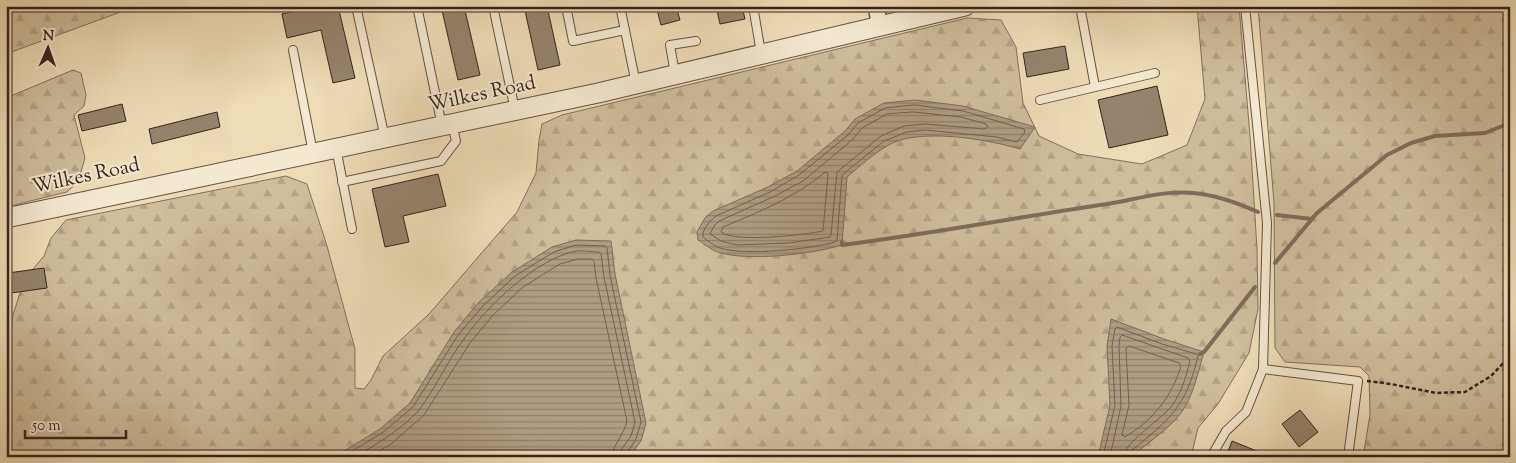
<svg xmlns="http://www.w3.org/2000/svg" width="1516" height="463" font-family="'Sorts Mill Goudy',serif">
<defs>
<pattern id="forest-firs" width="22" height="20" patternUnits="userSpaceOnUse" patternTransform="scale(1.25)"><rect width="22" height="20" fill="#cfbd9c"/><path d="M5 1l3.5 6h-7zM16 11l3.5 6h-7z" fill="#b2a286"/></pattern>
<pattern id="water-rules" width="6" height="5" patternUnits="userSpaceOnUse" patternTransform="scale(1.25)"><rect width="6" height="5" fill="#af9d82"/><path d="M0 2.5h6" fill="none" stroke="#8f806a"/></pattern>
</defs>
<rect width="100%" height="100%" fill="#eedcb6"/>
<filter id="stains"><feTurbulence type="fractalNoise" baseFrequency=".004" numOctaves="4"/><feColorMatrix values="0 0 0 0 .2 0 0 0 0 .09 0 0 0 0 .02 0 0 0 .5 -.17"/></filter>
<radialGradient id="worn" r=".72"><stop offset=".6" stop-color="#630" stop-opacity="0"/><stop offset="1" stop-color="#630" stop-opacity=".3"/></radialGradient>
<g fill="url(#forest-firs)" stroke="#82705c">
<path d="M6,6H137L6,54Z"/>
<path d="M1197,6H1239L1250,136L1257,249L1258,309L1249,353L1218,404L1198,428L1191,457H6V354L9,351L13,315L24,280L44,256L51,238L66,220L286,176L307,184L327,246L355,349V388L364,389L371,380L383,356L429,314L517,212L536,173L539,140L542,124L562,115L967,18L1001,20L1016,47L1023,103L1039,136L1078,154L1142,164L1187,145L1205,99Z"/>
<path d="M1258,6H1510V457H1363L1370,415L1369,376L1360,367L1285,362L1275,348L1274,203Z"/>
<path d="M73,70L81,73L86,95L84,106L74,115L85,158L78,182L67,192L6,207V98Z"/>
</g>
<g fill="url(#water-rules)" stroke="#7e6c5a">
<path d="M915,100L963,106L1035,127L1020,149C987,139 916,127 887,146C873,154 860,166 847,177L842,245C813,254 747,262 718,252C711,250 705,244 698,240L697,232L705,218L713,211L768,187L797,171L845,131L855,119L884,103Z"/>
<path d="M576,240L611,241L615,274L646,423L641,441L629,457H334L380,429L410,403L454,332L479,302L512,272L552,247Z"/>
<path d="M1111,319L1164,339L1204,352C1198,372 1194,395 1181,413C1168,430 1148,442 1132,457H1098L1110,405L1107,346Z"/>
</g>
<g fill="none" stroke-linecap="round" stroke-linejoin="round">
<g stroke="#726050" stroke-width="1">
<path d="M915,105L963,111L1024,129L1025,132L1017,142L997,137L925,130L907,132L884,141L842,175L837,240L835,242C811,249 744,256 720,248C714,246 708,241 703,237C702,229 710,221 716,216L770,192L799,175L848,135L858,123L885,108Z"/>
<path d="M914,112L961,117L986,124L988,127L985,129L925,124L904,126L881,136L837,172L831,235L830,237L789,243L737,245L721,241L710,234L714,226L719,221L773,197L803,181L852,140L862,128L887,114Z"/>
<path d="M824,173L827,172L828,175L823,231C803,235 736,243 721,232L723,227C759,212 794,198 824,173Z"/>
<path d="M1129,346L1179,363L1181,366C1172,397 1152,421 1125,437L1122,435L1129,405L1126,349Z"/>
<path d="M342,457L382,433L413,407L458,335L483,306L515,276L554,252L576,245L605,246L607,248L610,275L641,422L636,439L627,453L626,457"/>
<path d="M355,457C375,445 404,428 419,410C436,388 447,361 464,339C487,306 536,259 576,251C583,250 592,252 599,252L601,254L604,277L635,422L631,436L621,450L620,457"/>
<path d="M369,457L391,444L424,415L470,343L493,315L523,287L560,264L578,259H592L594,261L596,278L627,421C624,435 613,444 612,457"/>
<path d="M1103,457L1115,405L1112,346L1115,329L1117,327L1162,344L1196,354L1198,356C1186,407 1170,419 1131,451L1129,457"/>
<path d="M1110,457L1121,406L1119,346L1120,337L1122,335L1188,358L1190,361C1186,377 1181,394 1171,407C1160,420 1124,443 1123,457"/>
</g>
<g stroke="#7e6c5a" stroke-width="4">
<path d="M1277,215L1312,219"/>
<path d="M842,242V245C928,234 1014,218 1100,205C1131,201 1162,190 1193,193C1216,195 1238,203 1258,212"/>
<path d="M1275,263L1317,213L1387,155L1411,143L1435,136L1485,133L1510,123"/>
<path d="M1200,354L1204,352L1255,287"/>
</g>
</g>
<g fill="#95836d" stroke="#35231d">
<path d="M315,6H338L355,78L333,83L321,30L287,38L282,14Z"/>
<path d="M441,6H464L480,75L458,80Z"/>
<path d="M524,6H547L560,65L538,70Z"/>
<path d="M656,6H676L680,20L661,25Z"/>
<path d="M716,6H742L745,19L720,24Z"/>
<path d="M1065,46L1069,69L1027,77L1023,53Z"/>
<path d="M1157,86L1168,135L1109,148L1098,100Z"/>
<path d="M122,104L126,121L82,131L78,115Z"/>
<path d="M217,112L220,127L152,144L149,129Z"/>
<path d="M438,174L446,206L403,216L409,242L385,247L372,189Z"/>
<path d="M44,268L47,288L11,293L8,273Z"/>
<path d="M1300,410L1318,432L1299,447L1282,424Z"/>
<path d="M1232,441L1269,456V457H1226Z"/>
</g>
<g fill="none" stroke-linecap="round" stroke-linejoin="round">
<defs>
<g id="service">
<path d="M356,6L385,138"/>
<path d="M417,6L442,126"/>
<path d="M493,6L515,110"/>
<path d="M566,6L573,41L625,30"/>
<path d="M620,6L636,84"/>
<path d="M753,6L761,53"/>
<path d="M1080,6L1095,87"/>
<path d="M293,50L313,153"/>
<path d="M675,74L670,45L696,41"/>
<path d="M1040,100L1155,73"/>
<path d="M336,148L352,229"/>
<path d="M342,182L441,161L456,141L452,124"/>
<path d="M1263,369L1358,381L1348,457"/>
<path d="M1211,457L1226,431L1246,412L1263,369L1267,223L1245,6"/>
</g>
<path id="minor" d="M876,6L880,27"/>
<path id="tertiary" d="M6,218L598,93L965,6"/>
</defs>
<use href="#service" stroke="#635143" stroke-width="10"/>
<use href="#minor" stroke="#635143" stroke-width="18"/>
<use href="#tertiary" stroke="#635143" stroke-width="21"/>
<path stroke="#35231d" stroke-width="2.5" stroke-dasharray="4 2.5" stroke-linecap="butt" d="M1367,381L1391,384L1436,393L1465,392L1491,376L1510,356"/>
<use href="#service" stroke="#f4e8d0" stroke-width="8"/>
<use href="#minor" stroke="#f4e8d0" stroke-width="15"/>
<use href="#tertiary" stroke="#f4e8d0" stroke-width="19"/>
</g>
<g text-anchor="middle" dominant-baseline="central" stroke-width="4" stroke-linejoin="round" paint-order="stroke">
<g font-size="20" fill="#35231d" stroke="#f4e8d0">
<text transform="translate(482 95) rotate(-12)">Wilkes Road</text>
<text transform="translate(86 177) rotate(-12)">Wilkes Road</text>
</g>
</g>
<rect width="1516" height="463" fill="none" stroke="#eedcb6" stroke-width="25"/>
<rect x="8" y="8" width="1501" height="448" fill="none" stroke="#35231d" stroke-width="2.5"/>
<rect x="12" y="12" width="1491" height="438" fill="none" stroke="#35231d"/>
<g transform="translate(48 48) rotate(2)" stroke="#f4e8d0" stroke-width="4" paint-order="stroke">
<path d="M0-4L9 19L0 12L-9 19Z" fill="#35231d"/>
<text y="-8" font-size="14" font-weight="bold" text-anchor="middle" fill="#35231d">N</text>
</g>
<path d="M25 430v8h101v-8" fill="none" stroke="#35231d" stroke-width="2.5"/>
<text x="32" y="430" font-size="15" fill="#35231d" stroke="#f4e8d0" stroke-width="4" paint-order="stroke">50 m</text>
<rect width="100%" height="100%" filter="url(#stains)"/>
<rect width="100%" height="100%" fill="url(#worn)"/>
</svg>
